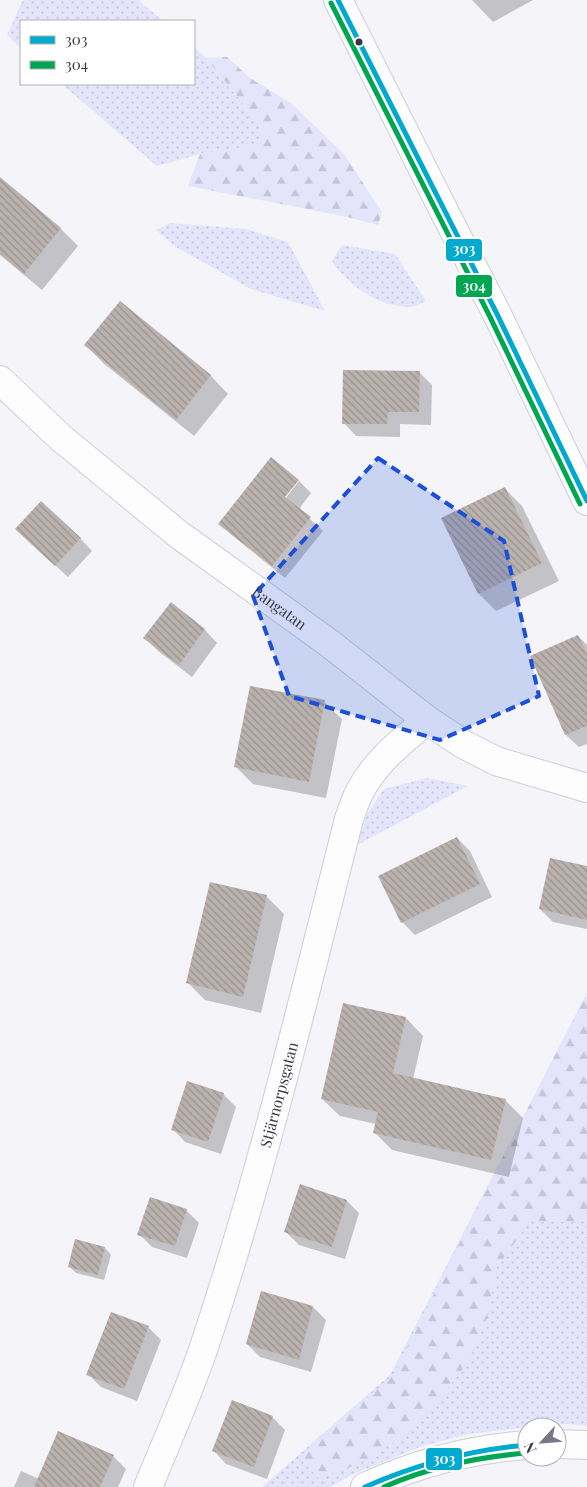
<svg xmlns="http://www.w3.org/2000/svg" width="587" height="1487" font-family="'Playfair Display',serif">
<defs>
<pattern id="grass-dots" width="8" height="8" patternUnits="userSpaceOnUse" patternTransform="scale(1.25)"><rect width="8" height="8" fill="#e4e5fa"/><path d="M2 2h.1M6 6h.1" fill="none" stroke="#c4c5d8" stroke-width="1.8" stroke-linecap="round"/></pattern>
<pattern id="forest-firs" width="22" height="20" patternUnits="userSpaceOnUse" patternTransform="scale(1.25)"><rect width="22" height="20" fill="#e4e5fa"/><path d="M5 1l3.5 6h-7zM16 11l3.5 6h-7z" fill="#c4c5d8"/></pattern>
<pattern id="building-back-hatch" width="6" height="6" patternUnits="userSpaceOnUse" patternTransform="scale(1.25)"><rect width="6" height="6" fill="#bbb2ad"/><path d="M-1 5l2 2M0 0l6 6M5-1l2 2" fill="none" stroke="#99928f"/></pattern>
</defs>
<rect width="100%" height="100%" fill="#f4f4f9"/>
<g fill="url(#grass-dots)">
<path d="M23,0H138L163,21H21V48L7,35Z"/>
<path d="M194,47L206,58L258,122L264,141L241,148L200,154L157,166L62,84H194Z"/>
<path d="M170,223L246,229L288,242L325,311L251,289L176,247L156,230Z"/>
<path d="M342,245L395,254L426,301C421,303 416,307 411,307C380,308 348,285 332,261Z"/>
<path d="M427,778L468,786L357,845L367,814L384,789Z"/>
<path d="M587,993V1426L567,1424L527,1427L468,1434L420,1447L349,1476L331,1487H262L390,1375Z"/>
</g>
<g fill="url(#forest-firs)">
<path d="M227,57L250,78L291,103L344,154L382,212L378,225L343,216L188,186L200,154L241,148L264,141L258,122L206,58Z"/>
<path d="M587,993V1222H530L497,1267L487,1318L469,1360L434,1407L408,1434L356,1465L318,1478L303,1462L314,1441L393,1376L490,1182Z"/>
</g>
<g fill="#0003">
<path d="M472,0H533L493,22Z"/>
<path d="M0,179L61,229L78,246L42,290L0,255Z"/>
<path d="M120,302L211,376L228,394L194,436L103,363L86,345Z"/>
<path d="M419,372L432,385L431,425L400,424V437L356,436L344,423Z"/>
<path d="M299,481L311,493L299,509L323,531L285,578L233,536L220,524L280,501L282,503Z"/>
<path d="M505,489L522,506L559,581L496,611L479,594L443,519Z"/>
<path d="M80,538L92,551L68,577L30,542Z"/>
<path d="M171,604L205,630L217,643L192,677L158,651L145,638Z"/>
<path d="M578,636L587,645V744L579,747L566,735L531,657Z"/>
<path d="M324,702L342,719L326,798L253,784L235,766Z"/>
<path d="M457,838L470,851L492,897L415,935L402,922Z"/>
<path d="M587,868V929L553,922L540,909Z"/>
<path d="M266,896L284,914L261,1013L205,1000L187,982Z"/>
<path d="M344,1004L406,1018L423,1036L413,1079L505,1100L523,1118L509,1177L392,1150L374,1132L376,1124L340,1116L322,1099Z"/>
<path d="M223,1094L236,1107L221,1154L185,1142L173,1129Z"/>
<path d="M347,1201L359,1213L345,1259L299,1245L286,1232Z"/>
<path d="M186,1210L199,1223L187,1258L152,1247L139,1234Z"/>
<path d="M76,1241L105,1248L111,1255L104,1280L76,1273L69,1266Z"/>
<path d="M262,1292L313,1307L326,1320L311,1372L260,1357L247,1344Z"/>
<path d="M148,1327L161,1340L137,1401L101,1387L88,1374Z"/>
<path d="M272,1417L285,1430L267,1479L226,1464L214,1451Z"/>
<path d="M113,1456L126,1469L118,1487H14L21,1471L39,1479Z"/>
</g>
<g fill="url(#building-back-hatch)">
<path d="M0,177L61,228L24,274L0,254Z"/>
<path d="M120,301L211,375L176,420L84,345Z"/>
<path d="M343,370L420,371L419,412H388L387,424H342Z"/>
<path d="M271,457L299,480L285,497L311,517L272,566L218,524Z"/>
<path d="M505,487L542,563L478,594L441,518Z"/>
<path d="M41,501L81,538L55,566L15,529Z"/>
<path d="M171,602L205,629L179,665L143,638Z"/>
<path d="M578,635L587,654V726L565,735L530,656Z"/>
<path d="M250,686L325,700L309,782L234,767Z"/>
<path d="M457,837L480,884L401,923L378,876Z"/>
<path d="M550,858L587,866V920L539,909Z"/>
<path d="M210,882L267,895L243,997L186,983Z"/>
<path d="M343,1003L406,1017L393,1073L506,1099L491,1160L373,1133L378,1112L321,1099Z"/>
<path d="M187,1081L224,1093L208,1142L171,1130Z"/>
<path d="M300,1184L347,1200L332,1247L284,1232Z"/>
<path d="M150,1197L187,1209L175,1246L137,1235Z"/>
<path d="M75,1239L105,1247L98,1275L68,1267Z"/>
<path d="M261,1291L313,1306L299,1360L246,1344Z"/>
<path d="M111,1312L149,1326L124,1389L86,1375Z"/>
<path d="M232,1400L273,1416L254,1467L212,1451Z"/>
<path d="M58,1431L114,1455L100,1487H34Z"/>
</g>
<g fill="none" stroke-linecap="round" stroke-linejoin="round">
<defs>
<g id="minor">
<path id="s1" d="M0,380L61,438L178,534L329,643L427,720L463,744L496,761L587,788"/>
<path id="s2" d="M148,1487C167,1441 188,1394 204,1347C262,1174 304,996 349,819C352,810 356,799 360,791C376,761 402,741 427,720"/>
</g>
<g id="secondary">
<path d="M338,0L445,213L497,314L587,501"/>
<path d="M557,1444L587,1445"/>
<path d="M365,1487C417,1463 470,1449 527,1445"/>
</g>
</defs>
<use href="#minor" stroke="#cdced6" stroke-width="30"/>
<use href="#secondary" stroke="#cdced6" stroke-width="30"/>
<use href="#minor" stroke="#fdfdfe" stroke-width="28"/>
<use href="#secondary" stroke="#fdfdfe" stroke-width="28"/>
<defs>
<g id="bus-1">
<path d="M338,0L497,314L587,501"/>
<path d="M365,1487C417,1464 470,1450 527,1445"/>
</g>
<g id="bus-2">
<path d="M331,3L490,317L580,504"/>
<path d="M384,1487C429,1467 478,1457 527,1453"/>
</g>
</defs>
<use href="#bus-1" stroke="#fff" stroke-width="9"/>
<use href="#bus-2" stroke="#fff" stroke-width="9"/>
<use href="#bus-1" stroke="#00a9ce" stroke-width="5"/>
<use href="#bus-2" stroke="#00a651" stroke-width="5"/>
</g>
<path fill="#1d4ed8" fill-opacity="0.2" stroke="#1d4ed8" stroke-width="4" stroke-dasharray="10 6" stroke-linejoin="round" d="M378,458L504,541L539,696L440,740L289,696L253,596Z"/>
<circle fill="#363745" stroke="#fff" stroke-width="2" cx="359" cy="42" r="4.5"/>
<g text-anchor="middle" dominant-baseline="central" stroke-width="4.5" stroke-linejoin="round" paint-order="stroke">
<g font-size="15" fill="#363745" stroke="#fff">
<text stroke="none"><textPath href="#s1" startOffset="361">Bangatan</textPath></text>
<text stroke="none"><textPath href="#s2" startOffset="414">Stjärnorpsgatan</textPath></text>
</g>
</g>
<g stroke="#fff" stroke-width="2">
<rect x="445" y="238" width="38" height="24" rx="5" fill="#00a9ce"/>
<rect x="455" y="274" width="38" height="24" rx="5" fill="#00a651"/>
<rect x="425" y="1447" width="38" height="24" rx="5" fill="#00a9ce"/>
</g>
<g font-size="14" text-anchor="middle" font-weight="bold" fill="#fff">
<text x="464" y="254">303</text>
<text x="474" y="291">304</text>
<text x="444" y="1464">303</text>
</g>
<rect x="20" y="20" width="175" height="65" fill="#ffffff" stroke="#afafb5"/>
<rect x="30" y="36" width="25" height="8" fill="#00a9ce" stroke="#afafb5"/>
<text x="65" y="45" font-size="15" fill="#363745">303</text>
<rect x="30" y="61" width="25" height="8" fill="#00a651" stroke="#afafb5"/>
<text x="65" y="70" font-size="15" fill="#363745">304</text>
<g transform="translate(542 1442) rotate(244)"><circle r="24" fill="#ffffff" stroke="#afafb5"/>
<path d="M0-4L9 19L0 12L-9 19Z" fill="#787984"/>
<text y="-8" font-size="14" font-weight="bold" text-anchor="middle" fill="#363745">N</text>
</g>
</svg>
